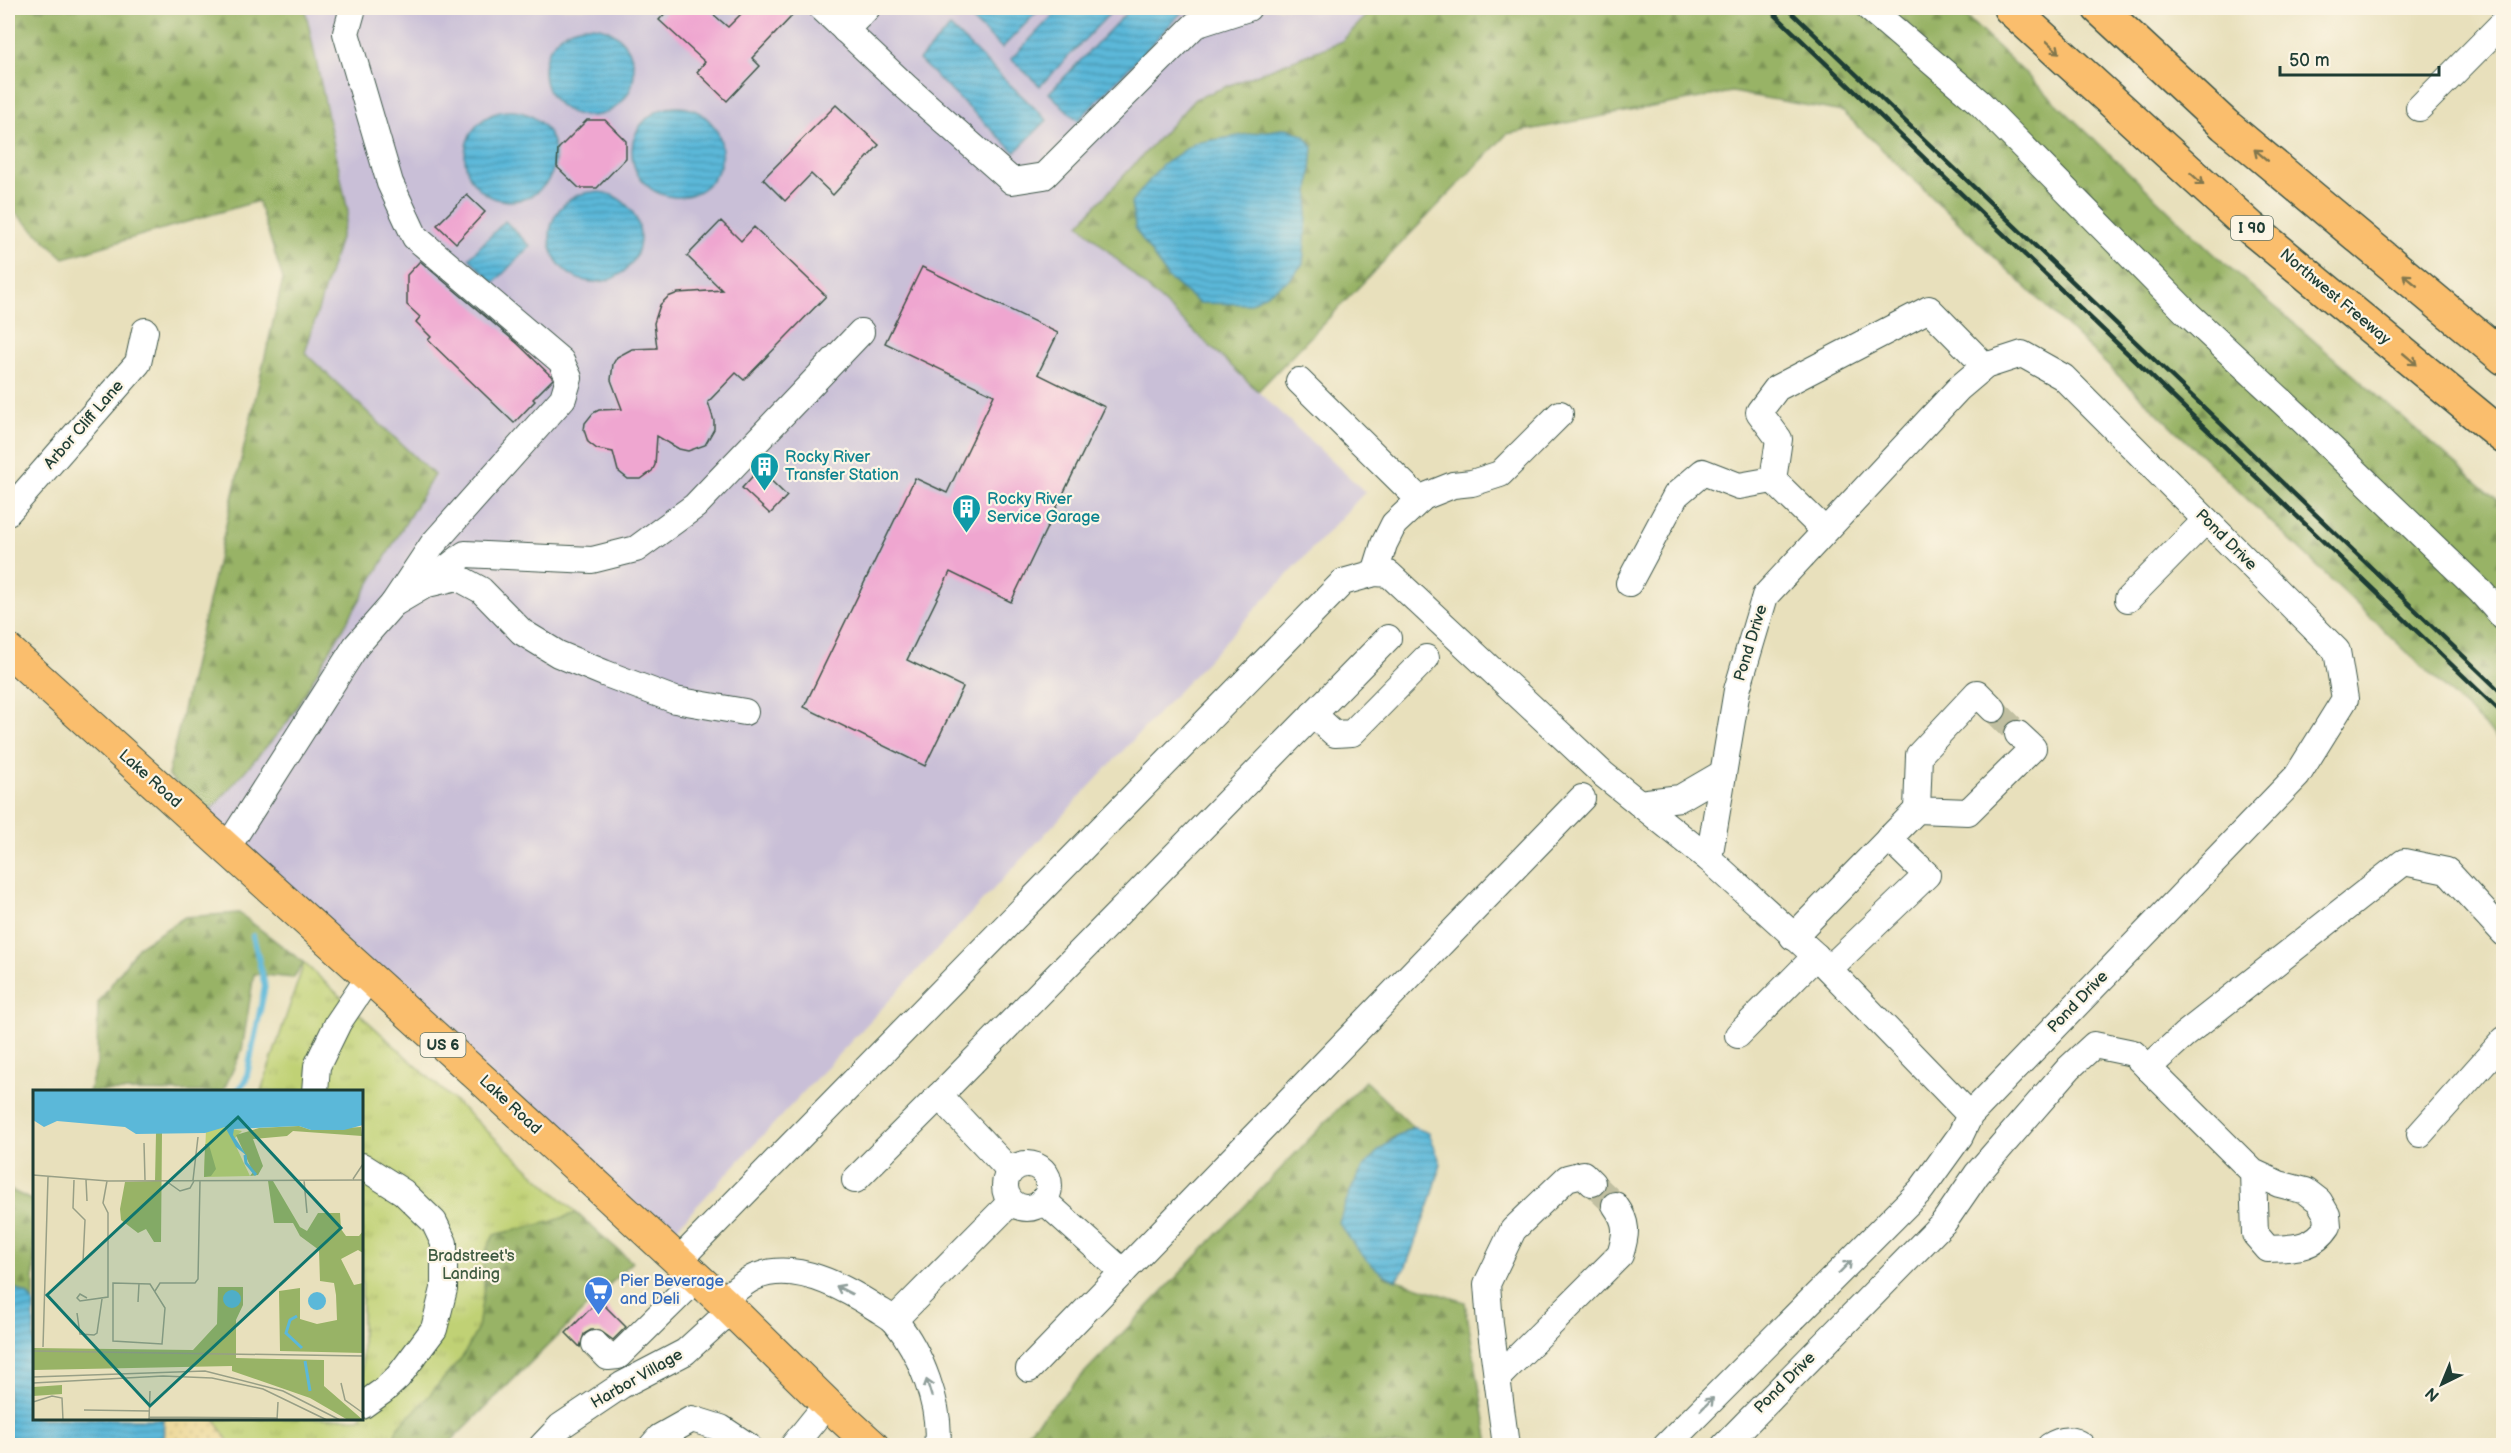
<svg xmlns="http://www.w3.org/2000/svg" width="2511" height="1453" font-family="'Balsamiq Sans',sans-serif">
<defs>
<pattern id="grass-tufts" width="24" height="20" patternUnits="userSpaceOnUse" patternTransform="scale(1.5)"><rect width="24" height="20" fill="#c0d174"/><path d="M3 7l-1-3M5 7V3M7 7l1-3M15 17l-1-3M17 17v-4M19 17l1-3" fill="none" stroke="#a5b465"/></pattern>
<pattern id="forest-firs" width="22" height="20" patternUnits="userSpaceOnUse" patternTransform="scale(1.5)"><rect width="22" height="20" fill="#98b366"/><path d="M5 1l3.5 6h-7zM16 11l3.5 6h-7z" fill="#7b9355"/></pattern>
<pattern id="sand-dots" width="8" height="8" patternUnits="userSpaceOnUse" patternTransform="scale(1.5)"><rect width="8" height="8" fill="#eeda9e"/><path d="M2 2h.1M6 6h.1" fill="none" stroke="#ccbc89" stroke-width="1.8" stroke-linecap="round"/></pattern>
<pattern id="water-rules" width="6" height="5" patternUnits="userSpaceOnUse" patternTransform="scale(1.5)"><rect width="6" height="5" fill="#5bb8d9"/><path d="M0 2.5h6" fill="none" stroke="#4b97b1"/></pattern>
</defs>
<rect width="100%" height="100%" fill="#fcf5e5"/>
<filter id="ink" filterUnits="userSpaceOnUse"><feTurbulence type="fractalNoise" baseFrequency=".0167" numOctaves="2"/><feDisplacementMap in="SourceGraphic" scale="12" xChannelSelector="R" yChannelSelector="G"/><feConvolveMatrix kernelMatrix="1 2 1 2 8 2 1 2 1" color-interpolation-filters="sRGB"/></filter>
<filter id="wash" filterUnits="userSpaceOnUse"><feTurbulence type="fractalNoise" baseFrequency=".008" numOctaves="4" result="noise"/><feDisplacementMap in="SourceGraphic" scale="24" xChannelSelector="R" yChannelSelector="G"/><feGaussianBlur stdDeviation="1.35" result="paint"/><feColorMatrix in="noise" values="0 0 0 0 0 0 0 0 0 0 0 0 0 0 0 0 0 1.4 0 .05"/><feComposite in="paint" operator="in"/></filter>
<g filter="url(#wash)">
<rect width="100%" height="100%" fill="#e8e0bc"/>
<path fill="#c9bfd7" d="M305,8H1374L1342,41L1195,99L1079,224L1365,492L666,1239L208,813L287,723L434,475L304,353L348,211Z"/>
<path fill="url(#grass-tufts)" stroke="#708754" stroke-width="1.5" d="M304,963L631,1263L447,1445H137L117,1419L362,1418V1092L261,1091Z"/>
<g fill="url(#forest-firs)" stroke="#5c784d" stroke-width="1.5" fill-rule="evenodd">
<path d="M8,8H305L348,212L305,353L434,475L287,723L208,813L168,775L283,279L258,201L64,258L8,206Z"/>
<path d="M1374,8H1957L2213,253L2503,505V744L1843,112L1732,92L1507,134L1258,391L1079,224L1195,99L1342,41ZM1287,128L1305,136L1199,303L1168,278L1136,230L1252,135Z"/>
<path d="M239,913L304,963L293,978L254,974L242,1050L225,1087L221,1092L89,1091L97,1064L98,1003L138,947L185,917Z"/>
<path d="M1365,1081L1413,1127L1387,1141L1384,1276L1465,1302L1489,1445L1014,1446Z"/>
<path d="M8,1189L34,1201V1303L27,1294L8,1285Z"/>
<path d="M576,1213L632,1262L447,1445H390L398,1427L420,1406L463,1356L478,1328L484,1287L483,1256L494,1235L550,1222Z"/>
</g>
<path fill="url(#sand-dots)" stroke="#868c69" stroke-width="1.5" d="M164,1418L215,1419L230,1445L163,1446Z"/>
<g fill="url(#water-rules)" stroke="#3d7a86" stroke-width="1.5">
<path d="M986,8H1041L1002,48L973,21Z"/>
<path d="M1060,8H1115L1040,86L1011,59Z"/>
<path d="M1131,8H1186L1078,121L1049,93Z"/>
<circle cx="589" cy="71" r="45"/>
<path d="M950,27L1047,120L1015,152L919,60Z"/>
<circle cx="677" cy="152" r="45"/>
<circle cx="510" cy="156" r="45"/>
<path d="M1287,128L1305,136L1313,147L1303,264L1289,280L1250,304L1199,303L1168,278L1136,230L1131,203L1161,166L1195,143Z"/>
<circle cx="595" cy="237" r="45"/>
<path d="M505,221L530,246L494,283L469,258Z"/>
<path d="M1413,1127L1429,1133L1441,1164L1431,1200L1405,1269L1396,1280C1371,1272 1353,1244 1339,1223C1353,1175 1369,1151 1413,1127Z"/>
<path d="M8,1285L27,1294L34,1303V1418L164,1419L163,1445H8Z"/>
</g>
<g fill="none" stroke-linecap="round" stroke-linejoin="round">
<path stroke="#5bb8d9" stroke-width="6" d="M236,1092L246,1080L265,986L253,936"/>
</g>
<g id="blocks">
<g fill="#efa6d0">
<path d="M670,8H706L728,27L747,8H782L792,16L752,58L760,66L727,101L697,72L705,62L659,20Z"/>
<path d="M836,105L879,145L833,195L811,174L785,201L763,179Z"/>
<path d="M587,120H605L626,141V158L597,188H579L557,167L558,149Z"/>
<path d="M467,195L485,212L456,243L437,225Z"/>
<path d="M721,221L741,241L754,227L826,296L744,380L736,373L708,402L714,421V429L705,445L688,451L679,449L657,436L655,465L652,471L641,479H628L618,471L613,452L597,449L588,442L584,430L585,423L593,413L599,410L622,409L611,380L613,364L617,357L632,349L657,348L654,323L660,305L668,297L678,293L722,290L687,256Z"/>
<path d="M420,261L518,344L552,377L553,379L533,399L535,401L514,423L428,340L431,337L416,322L420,317L407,305V275Z"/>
<path d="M922,267L1058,333L1038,374L1105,407L1011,602L950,572L907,660L963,687L925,766L804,707L915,478L947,493L994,395L885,343Z"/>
<path d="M759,469L787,496L770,514L742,488Z"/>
<path d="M599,1300L626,1327L613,1340L599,1330H591L584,1334L580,1347L566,1333Z"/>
</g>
</g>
</g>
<g filter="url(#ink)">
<use href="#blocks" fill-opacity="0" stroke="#3d5548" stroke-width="1.5"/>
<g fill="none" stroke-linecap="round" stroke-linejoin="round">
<g stroke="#c0bfa1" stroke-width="26" stroke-dasharray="26 13" stroke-linecap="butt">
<path d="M1993,709L2018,734"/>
<path d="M1592,1183L1615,1205"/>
</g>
<defs>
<g id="minor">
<path d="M353,8L346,33L390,183L415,237L561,361L569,378L563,398L433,544L393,604"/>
<path d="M822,8L906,87L1012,181L1044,176L1195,25L1248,8"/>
<path d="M1869,8L1980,103L2188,314L2299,417L2481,592L2504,618"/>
<path d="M845,30L867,8"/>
<path d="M2419,108L2504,22"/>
<path d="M1299,381L1420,500"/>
<path d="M1773,480L1779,439L1759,412L1777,388L1929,309L1985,366"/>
<path d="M8,512L138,363L145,331"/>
<path d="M1375,573L1384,544L1394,524L1423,497L1453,485L1472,483L1500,474L1560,414"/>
<path d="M432,580L465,554L592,560L636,549L695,506L861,332"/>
<path d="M1629,583L1676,495L1703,472L1739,486L1773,480L1825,531"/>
<path d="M2128,599L2206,520"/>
<path d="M1993,709L1977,693L1919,755L1917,810L1968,812L2033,748L2018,734"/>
<path d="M1313,714L1335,734L1352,733L1426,658"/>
<path d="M1639,803L1709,859"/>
<path d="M227,848L356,646L393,604L427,584L457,577L481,590L522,632L558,654L604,673L675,700L745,712"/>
<path d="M1793,937L1917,810"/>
<path d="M1829,969L1927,875L1889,838"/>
<path d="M1738,1035L1816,956"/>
<path d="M2148,1068L2184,1035L2404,862L2447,871L2504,933"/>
<path d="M315,1092L317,1066L338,1023L369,977"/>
<path d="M2420,1134L2504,1040"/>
<circle cx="1027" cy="1186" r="22"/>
<path d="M362,1166L403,1192L434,1222L444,1243V1289L434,1329L398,1377L383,1391L362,1406"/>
<path d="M1010,1171L939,1096L1388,638"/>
<path d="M855,1180L939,1096"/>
<path d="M1043,1200L1123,1272L1582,798"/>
<path d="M678,1261L1343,582L1375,573L1389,574L1604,775L1639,803L1680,798L1723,773"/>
<path d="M722,1301C732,1293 743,1282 755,1277C795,1260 844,1287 876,1308C882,1312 890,1316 895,1321C920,1351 942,1407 937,1446"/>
<path d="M894,1320L1011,1202"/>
<path d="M595,1344L608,1357L618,1356L697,1278"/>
<path d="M1029,1369L1123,1272"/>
<path d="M1497,1378L1620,1255C1627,1233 1628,1223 1615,1205"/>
<path d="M542,1446L561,1426L622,1385L685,1352L731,1310"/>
<path d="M652,1446L660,1437L692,1419L721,1428L748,1446"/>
<path d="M793,1446L827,1404"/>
<path d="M1506,1446L1490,1324L1487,1284L1513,1230L1567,1178L1583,1174L1592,1183"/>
<path d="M1666,1446L1921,1190L1960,1136L1970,1115L2297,776L2345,699L2337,651L2063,377L2022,354L1985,366L1959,388L1765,596L1737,690L1709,859L1816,956L1970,1115"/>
<path d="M1724,1446L1944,1222L1977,1174L2069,1068L2094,1045L2133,1053L2253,1172L2279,1184L2306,1191L2319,1201L2327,1215L2328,1226C2313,1249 2294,1248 2268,1249L2255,1234L2253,1172"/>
<path d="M2050,1446C2061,1439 2072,1438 2082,1446"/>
</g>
<path id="major" d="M8,650L487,1084L722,1301L827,1404L873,1446"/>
<g id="highway">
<path d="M2010,8L2251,228L2504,437"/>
<path d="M2099,8L2225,125L2504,358"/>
</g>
</defs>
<use href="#minor" stroke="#3d5548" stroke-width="28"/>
<use href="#major" stroke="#3d5548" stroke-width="34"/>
<use href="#highway" stroke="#3d5548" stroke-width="36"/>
<use href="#minor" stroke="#fff" stroke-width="26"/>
<use href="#major" stroke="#fabe6d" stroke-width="32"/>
<use href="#highway" stroke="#fabe6d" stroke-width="33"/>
<g stroke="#1f3d34" stroke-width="4.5">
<path d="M1768,8L2504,715"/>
<path d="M1787,8L2504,695"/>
</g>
</g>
<defs><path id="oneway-shaft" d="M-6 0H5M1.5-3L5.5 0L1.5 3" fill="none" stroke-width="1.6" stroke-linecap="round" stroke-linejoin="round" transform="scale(1.5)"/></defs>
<g stroke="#82774e">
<use href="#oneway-shaft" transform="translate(2053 47) rotate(42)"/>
<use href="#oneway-shaft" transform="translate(2261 155) rotate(-140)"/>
<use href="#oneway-shaft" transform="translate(2197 179) rotate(42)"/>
<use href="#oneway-shaft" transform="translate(2410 280) rotate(-140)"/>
<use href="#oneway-shaft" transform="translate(2410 359) rotate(40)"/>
</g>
<g stroke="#8f9e9a">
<use href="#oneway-shaft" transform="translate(1845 1267) rotate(-45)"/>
<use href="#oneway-shaft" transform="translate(844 1290) rotate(-153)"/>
<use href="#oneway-shaft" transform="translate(929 1388) rotate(-107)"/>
<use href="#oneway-shaft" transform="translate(1707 1404) rotate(-45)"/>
</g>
</g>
<defs>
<symbol id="building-pin" viewBox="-11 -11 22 30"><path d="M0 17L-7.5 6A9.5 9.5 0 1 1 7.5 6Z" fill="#0f9aa8" stroke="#fcf5e5"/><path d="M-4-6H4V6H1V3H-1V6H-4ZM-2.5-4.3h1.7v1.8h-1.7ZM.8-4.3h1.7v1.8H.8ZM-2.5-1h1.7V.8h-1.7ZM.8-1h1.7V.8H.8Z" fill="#fff"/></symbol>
<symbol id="supermarket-pin" viewBox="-11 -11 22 30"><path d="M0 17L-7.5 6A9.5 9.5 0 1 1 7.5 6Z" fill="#3f7fe0" stroke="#fcf5e5"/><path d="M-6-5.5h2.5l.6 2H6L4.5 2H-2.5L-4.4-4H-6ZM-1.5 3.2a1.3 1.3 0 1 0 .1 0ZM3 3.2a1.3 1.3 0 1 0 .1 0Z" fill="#fff"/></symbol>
</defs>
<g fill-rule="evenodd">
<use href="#building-pin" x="748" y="450" width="33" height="45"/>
<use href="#building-pin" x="950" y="492" width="33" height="45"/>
<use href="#supermarket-pin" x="582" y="1274" width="33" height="45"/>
</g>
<g text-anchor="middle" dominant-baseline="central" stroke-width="4.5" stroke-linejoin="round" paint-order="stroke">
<g fill="#fcf5e5" stroke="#617469" stroke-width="1.5">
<rect x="2231" y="216" width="42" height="24" rx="4.5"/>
<rect x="420.5" y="1033" width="45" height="24" rx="4.5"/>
</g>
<g font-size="15" font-weight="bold" fill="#1f3d34">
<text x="2252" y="228">I 90</text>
<text x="443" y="1045">US 6</text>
</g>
<g font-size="16" fill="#1f3d34" stroke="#fcf5e5">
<text transform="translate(2335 297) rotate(40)">Northwest Freeway</text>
<text transform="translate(84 425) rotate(-49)">Arbor Cliff Lane</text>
<text transform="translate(2226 540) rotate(45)">Pond Drive</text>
<text transform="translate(1751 643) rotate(-73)">Pond Drive</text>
<text transform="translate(150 779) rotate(42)">Lake Road</text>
<text transform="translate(2078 1002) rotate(-46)">Pond Drive</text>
<text transform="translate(510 1105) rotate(43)">Lake Road</text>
<text transform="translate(637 1379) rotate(-30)">Harbor Village</text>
<text transform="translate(1785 1383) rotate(-45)">Pond Drive</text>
</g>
<g font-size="16" fill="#0d838f" stroke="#fcf5e5" text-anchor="start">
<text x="785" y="457">Rocky River<tspan x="785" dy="18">Transfer Station</tspan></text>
<text x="987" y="499">Rocky River<tspan x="987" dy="18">Service Garage</tspan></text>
</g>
<g font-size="16" fill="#3f5b41" stroke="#fcf5e5">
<text x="471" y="1256">Bradstreet's<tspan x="471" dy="18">Landing</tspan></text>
</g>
<g font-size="16" fill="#366cbe" stroke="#fcf5e5" text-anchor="start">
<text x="620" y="1281">Pier Beverage<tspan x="620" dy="18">and Deli</tspan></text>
</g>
</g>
<g transform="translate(33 1090)">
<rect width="330" height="330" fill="#e8e0bc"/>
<path d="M189,37L209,41L200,50L217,86L171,87L173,40Z" fill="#c0d174"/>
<path d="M266,36L278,40L328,37L329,46L260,41L254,46L220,49L230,76L225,85L217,86L220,82L203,45L226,38ZM123,43H129L128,152H121L113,139L105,143L88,130L87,119L92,92L122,91ZM172,54L176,55L183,79L178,86L171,87ZM235,91H240L267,137L274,141L285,123H307L308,139L313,146H326L330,141V163L325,160L308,169L321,195L330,193V263L247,261L246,201L267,198V229L284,234L304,230L303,205L301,193L287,191L286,160L267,146L260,133H241ZM185,197H210V215L203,230V268L291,270V296L330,330H315L277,308L199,281V276L0,280V258L160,260L184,234ZM29,295V304L0,306V297Z" fill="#98b366"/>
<path d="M0,0H330V35L311,40H278L266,36L201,39L200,45L214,66L203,57L192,37L172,43L103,44L92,37L24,31L11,37L0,30ZM190 209a9 9 0 1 1 18 0a9 9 0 1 1-18 0ZM275 211a9 9 0 1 1 18 0a9 9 0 1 1-18 0Z" fill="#5bb8d9"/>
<path fill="none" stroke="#5bb8d9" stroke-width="3" d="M212,65L213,73L223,85M264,226L257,230L253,243L269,258M272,271L277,301"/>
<path fill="none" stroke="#989f86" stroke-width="1.5" d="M111,53L112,90M0,85L75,91L330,90M320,89L330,74M41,90L40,118L52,130L50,172M53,90L54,111M160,90L165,47M271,90L274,123M133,91L147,101L157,98L161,91M80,193L117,194L132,218L129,254L80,251ZM122,201L127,193H162L165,189L167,91M54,208L47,204L44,208L47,211L75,207V123L70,113L74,91M105,212L106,194M44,223L47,244L61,245L64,243L69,209M10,257L15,87M0,261L330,266M0,287L172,281L250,301L307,330M0,293L130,286L179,288L230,299L294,330M308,293L312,310L330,323M0,312L19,306L29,308L30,330M51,320L116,321M116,327L244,328M116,330L117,301M244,330L245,312"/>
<path fill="#0f766e" fill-opacity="0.15" stroke="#0f766e" stroke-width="3" d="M205,27L308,138L117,316L14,205Z"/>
<rect width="330" height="330" fill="none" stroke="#1f3d34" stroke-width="3"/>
</g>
<rect width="2511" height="1453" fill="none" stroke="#fcf5e5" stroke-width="30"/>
<g transform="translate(2442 1384) rotate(223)" stroke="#fcf5e5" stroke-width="4.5" paint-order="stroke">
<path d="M0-4.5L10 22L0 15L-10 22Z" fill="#1f3d34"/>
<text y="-9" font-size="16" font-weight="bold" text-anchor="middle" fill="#1f3d34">N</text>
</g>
<path d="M2280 66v9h159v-9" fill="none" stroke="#1f3d34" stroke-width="3"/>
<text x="2289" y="66" font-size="18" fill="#1f3d34" stroke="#fcf5e5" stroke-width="4.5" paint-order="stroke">50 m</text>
</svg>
